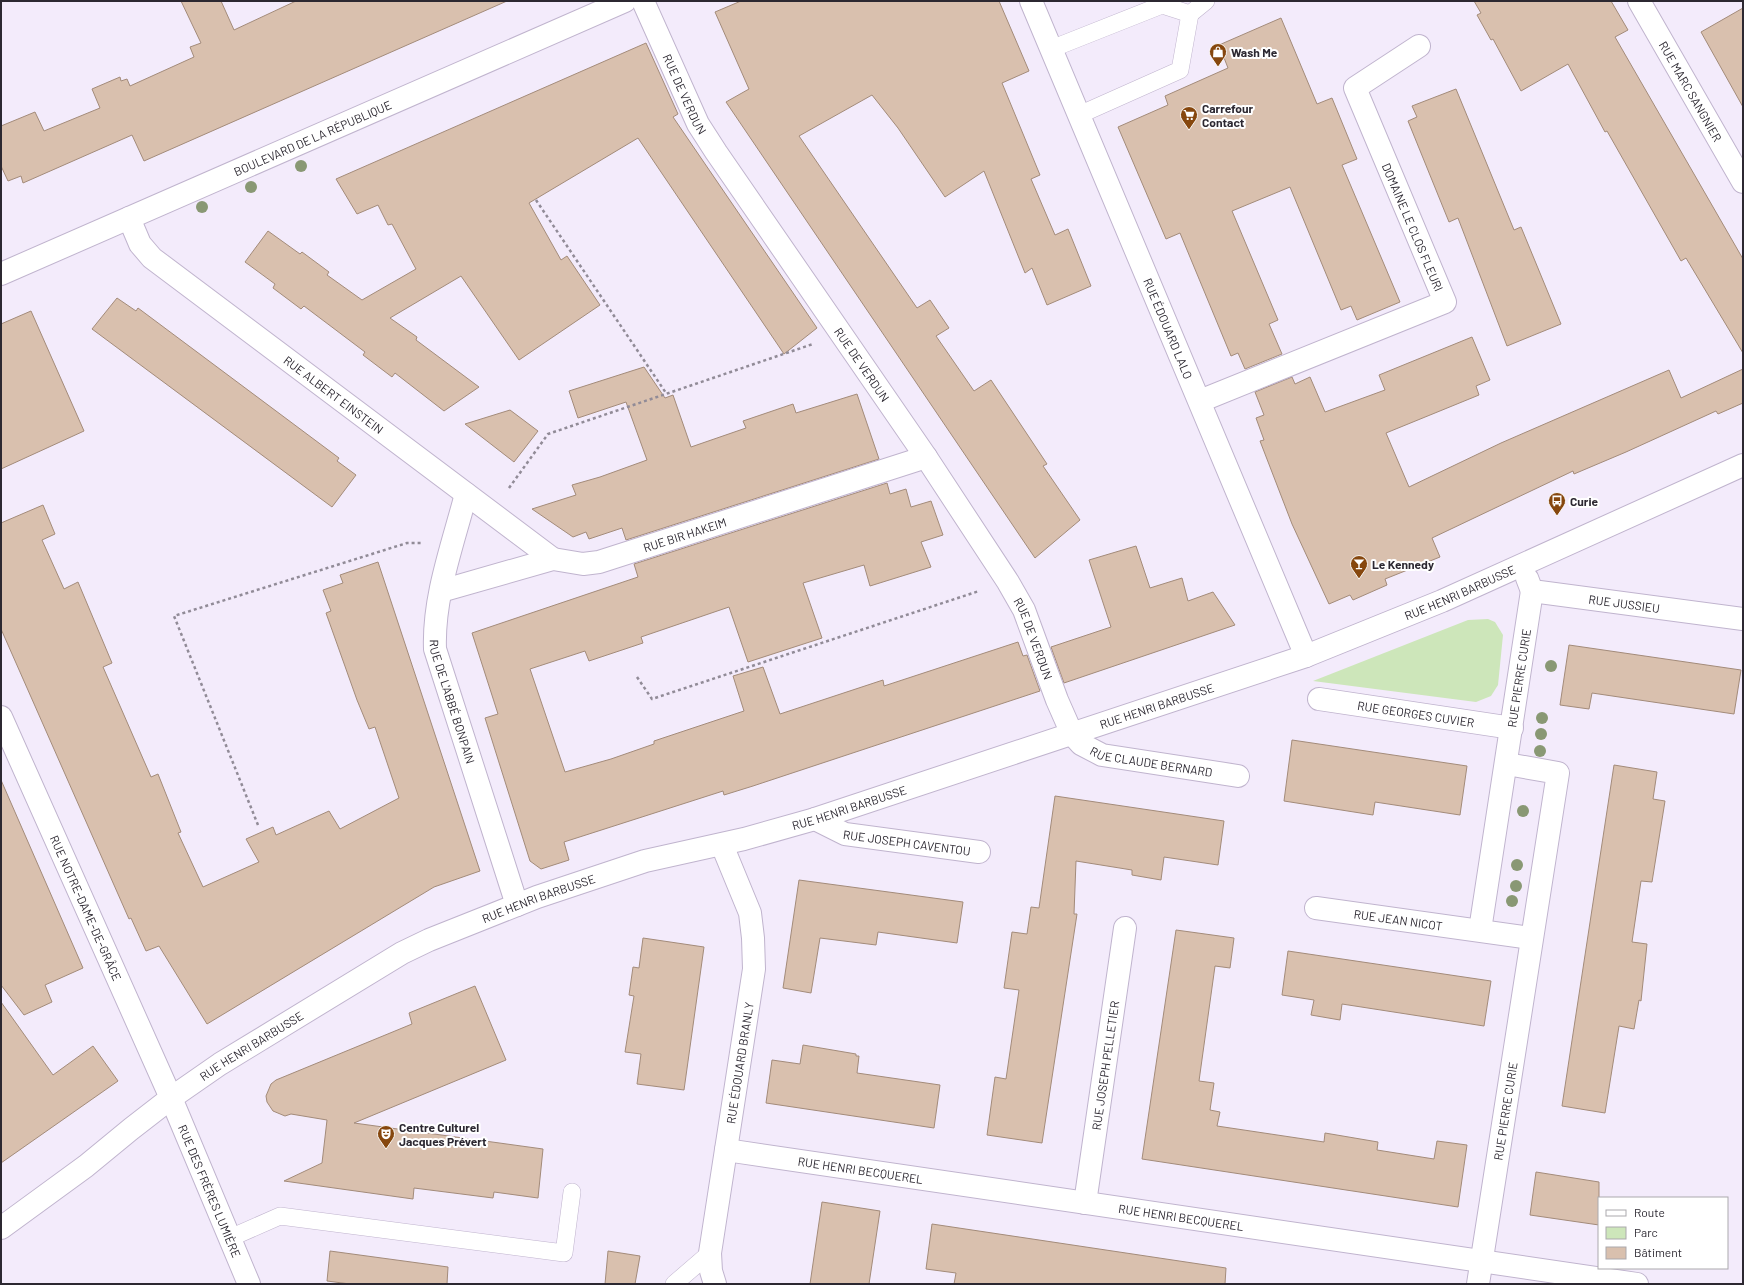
<svg xmlns="http://www.w3.org/2000/svg" width="1744" height="1285" font-family="Barlow,sans-serif">
<rect width="100%" height="100%" fill="#f3ebfb"/>
<path fill="#cde6ba" d="M1488,619L1495,622L1503,635L1498,685L1491,696L1476,702L1313,681L1468,620Z"/>
<g fill="#d9c0ae" stroke="#a38b7a">
<path d="M181,1H221L234,30L296,1H507L144,161L132,135L23,183L21,176L8,181L1,166V126L35,112L44,131L100,108L92,89L120,77L121,81L127,79L130,86L194,57L190,47L201,43Z"/>
<path d="M741,1H999L1029,71L1002,83L1040,175L1031,179L1055,235L1068,229L1091,286L1047,305L1032,268L1025,273L984,171L945,197L898,128L872,95L799,136L917,308L930,300L949,328L936,336L974,391L991,380L1047,464L1043,466L1080,520L1035,558L726,102L749,89L715,12Z"/>
<path d="M1474,1H1611L1628,30L1615,37L1743,259V353L1686,258L1681,261L1607,131L1605,132L1568,64L1521,91L1493,39L1491,40L1477,15L1481,13Z"/>
<path d="M1743,8V107L1701,32Z"/>
<path d="M1281,18L1317,104L1332,98L1357,159L1342,165L1400,302L1357,320L1351,306L1341,310L1290,187L1232,211L1278,320L1269,324L1282,354L1245,369L1238,353L1231,356L1180,233L1166,239L1118,127L1168,105L1165,96L1228,68L1219,45Z"/>
<path d="M646,43L678,114L673,117L817,328L784,354L638,138L529,203L561,260L567,256L600,305L519,360L461,276L390,318L417,337L416,340L479,387L444,411L395,373L392,377L363,355L365,352L304,306L301,309L273,288L275,284L245,262L268,231L300,254L302,252L329,272L327,275L362,300L416,269L392,224L388,225L378,205L357,214L336,179Z"/>
<path d="M1456,89L1514,230L1521,227L1561,324L1507,346L1458,218L1449,222L1408,121L1417,117L1412,106Z"/>
<path d="M117,298L136,311L138,308L339,458L337,461L356,475L332,507L92,329Z"/>
<path d="M31,311L84,431L1,469V324Z"/>
<path d="M1472,337L1490,380L1476,386L1479,395L1386,433L1409,487L1501,443L1669,370L1681,398L1743,369V403L1718,414L1716,411L1626,452L1574,474L1573,471L1432,538L1440,557L1385,579L1387,585L1353,600L1350,595L1329,604L1292,524L1260,441L1264,440L1256,418L1264,415L1255,392L1292,377L1295,384L1310,377L1325,412L1385,390L1379,375Z"/>
<path d="M644,367L665,398L673,395L691,447L746,428L743,421L793,404L796,413L857,394L879,459L626,540L622,528L589,539L586,532L573,537L532,509L576,495L572,485L600,477L647,460L626,402L578,418L569,391Z"/>
<path d="M510,410L538,431L514,462L465,424Z"/>
<path d="M887,483L890,494L906,489L911,507L931,501L943,535L921,542L931,567L870,586L864,565L803,583L822,638L748,662L729,607L641,637L643,643L589,661L585,651L530,669L565,772L611,759L654,744V741L744,711L733,676L763,667L780,714L883,680L884,686L1018,642L1023,656L1027,655L1040,691L753,786L724,795L723,791L564,842L569,860L541,869L530,861L485,718L498,714L472,633L638,577L634,564Z"/>
<path d="M43,505L55,534L42,540L64,589L78,582L112,663L103,667L151,777L158,774L181,832L178,833L203,887L259,862L246,839L273,827L276,835L329,811L340,829L399,798L375,727L369,729L357,700L326,613L331,611L323,590L343,583L340,575L378,562L480,871L434,887L207,1024L159,946L146,951L131,918L129,919L1,629V523Z"/>
<path d="M1136,546L1150,588L1182,578L1188,601L1213,592L1235,625L1064,683L1051,647L1111,627L1089,560Z"/>
<path d="M1569,645L1741,670L1734,714L1592,693L1589,709L1560,705Z"/>
<path d="M1292,740L1467,766L1460,815L1375,802L1373,815L1284,801Z"/>
<path d="M1614,765L1657,772L1653,799L1665,801L1652,882L1641,881L1632,942L1647,944L1641,1001L1639,1000L1634,1029L1619,1026L1605,1113L1562,1106Z"/>
<path d="M1,780L83,968L45,985L52,1002L24,1015L1,985Z"/>
<path d="M1055,796L1224,821L1218,865L1164,857L1161,880L1132,875V870L1076,861L1074,914H1077L1042,1143L987,1135L995,1077L1006,1079L1019,990L1004,988L1012,932L1027,934L1031,907L1039,908Z"/>
<path d="M799,880L963,902L957,943L878,932L876,945L820,938L811,993L783,988Z"/>
<path d="M1176,930L1234,938L1230,968L1215,966L1199,1081L1214,1083L1210,1110L1220,1112L1217,1126L1324,1142L1325,1133L1378,1142L1377,1150L1434,1159L1437,1141L1467,1145L1458,1207L1142,1159Z"/>
<path d="M643,938L704,947L684,1090L637,1084L641,1054L625,1052L634,996L629,995L633,967L639,968Z"/>
<path d="M1288,951L1491,981L1484,1026L1342,1004L1340,1020L1311,1015L1314,1000L1282,995Z"/>
<path d="M475,986L506,1060L354,1123L543,1149L538,1198L494,1192L493,1198L414,1188L413,1199L284,1181L322,1163L327,1120L291,1114L285,1116L273,1111L267,1102L266,1096L271,1084L276,1080L412,1024L409,1013Z"/>
<path d="M1,1002L53,1075L93,1046L118,1081L1,1163Z"/>
<path d="M803,1045L856,1054V1056H859L857,1073L940,1085L934,1128L766,1103L772,1060L800,1064Z"/>
<path d="M1536,1172L1599,1182V1225L1530,1215Z"/>
<path d="M822,1202L880,1211L869,1284H810Z"/>
<path d="M932,1224L1226,1268L1225,1284H954L956,1273L926,1269Z"/>
<path d="M330,1251L448,1267L447,1284H350L327,1281Z"/>
<path d="M608,1251L640,1256L635,1284H605Z"/>
</g>
<g fill="none" stroke-linecap="round" stroke-linejoin="round">
<defs>
<g id="lane">
<path d="M1190,14L1206,1"/>
<path d="M1051,49L1162,5L1190,14L1180,70L1079,115"/>
<path d="M230,1238L280,1216L564,1253L572,1192"/>
<path d="M674,1284L710,1253"/>
</g>
<g id="street">
<path id="s1" d="M643,1L698,124L716,152L926,457L1008,582L1024,610L1057,700L1072,734L1081,744L1102,755L1238,776"/>
<path id="s2" d="M1031,1L1306,656"/>
<path id="s3" d="M1639,1L1743,182"/>
<path id="s4" d="M129,218L140,244L152,258L553,559"/>
<path d="M1200,401L1445,302L1355,88L1419,46"/>
<path id="s5" d="M466,494C453,544 433,597 435,649L517,905"/>
<path id="s6" d="M1527,578L1532,591L1743,619"/>
<path id="s7" d="M441,591L553,559L583,564L599,562L926,457"/>
<path id="s8" d="M1319,699L1512,728"/>
<path id="s9" d="M1,717L171,1098L249,1284"/>
<path id="s10" d="M815,819L845,834L979,852"/>
<path id="s11" d="M1316,908L1531,938"/>
<path id="s12" d="M1480,930L1532,591"/>
<path id="s13" d="M726,1150L1637,1284"/>
<path id="s14" d="M1085,1203L1125,928"/>
<path id="s15" d="M1,1228L86,1166L131,1129L171,1098L220,1064L402,953L429,940L537,897L645,861L744,839L815,819L1306,656L1442,601L1743,465"/>
<path id="s16" d="M715,1284L711,1271L710,1253L754,969L753,938L750,913L722,845"/>
<path id="s17" d="M1478,1284L1558,773L1507,764"/>
</g>
<g id="secondary">
<path id="s18" d="M1,274L625,1"/>
</g>
</defs>
<use href="#lane" stroke="#c0b4ce" stroke-width="18"/>
<use href="#street" stroke="#c0b4ce" stroke-width="24"/>
<use href="#secondary" stroke="#c0b4ce" stroke-width="24"/>
<g stroke="#918b97" stroke-width="2.5" stroke-dasharray="3 3" stroke-linecap="butt">
<path d="M536,200L666,393"/>
<path d="M509,488L548,434L813,344"/>
<path d="M637,677L652,699L979,591"/>
<path d="M258,825L174,616L407,543H421"/>
</g>
<use href="#lane" stroke="#fff" stroke-width="17"/>
<use href="#street" stroke="#fff" stroke-width="22"/>
<use href="#secondary" stroke="#fff" stroke-width="22"/>
</g>
<g fill="#899874">
<circle cx="301" cy="166" r="6"/>
<circle cx="251" cy="187" r="6"/>
<circle cx="202" cy="207" r="6"/>
<circle cx="1551" cy="666" r="6"/>
<circle cx="1542" cy="718" r="6"/>
<circle cx="1541" cy="734" r="6"/>
<circle cx="1540" cy="751" r="6"/>
<circle cx="1523" cy="811" r="6"/>
<circle cx="1517" cy="865" r="6"/>
<circle cx="1516" cy="886" r="6"/>
<circle cx="1512" cy="901" r="6"/>
</g>
<defs>
<symbol id="shop-pin" viewBox="-11 -11 22 30"><path d="M0 17L-7.5 6A9.5 9.5 0 1 1 7.5 6Z" fill="#86470e" stroke="#fff"/><path d="M-5-2.5h2.3a2.7 3.5 0 0 1 5.4 0H5L5.5 6h-11ZM-1.5-2.5h3a1.5 2.3 0 0 0-3 0Z" fill="#fff"/></symbol>
<symbol id="supermarket-pin" viewBox="-11 -11 22 30"><path d="M0 17L-7.5 6A9.5 9.5 0 1 1 7.5 6Z" fill="#86470e" stroke="#fff"/><path d="M-6-5.5h2.5l.6 2H6L4.5 2H-2.5L-4.4-4H-6ZM-1.5 3.2a1.3 1.3 0 1 0 .1 0ZM3 3.2a1.3 1.3 0 1 0 .1 0Z" fill="#fff"/></symbol>
<symbol id="bus-pin" viewBox="-11 -11 22 30"><path d="M0 17L-7.5 6A9.5 9.5 0 1 1 7.5 6Z" fill="#86470e" stroke="#fff"/><path d="M-5-6H5V4H4V6H2V4H-2V6H-4V4H-5ZM-3.5-4V0h7V-4ZM-3.5 1.2v1.5H-2V1.2ZM2 1.2v1.5H3.5V1.2Z" fill="#fff"/></symbol>
<symbol id="bar-pin" viewBox="-11 -11 22 30"><path d="M0 17L-7.5 6A9.5 9.5 0 1 1 7.5 6Z" fill="#86470e" stroke="#fff"/><path d="M-6-5H6L.8 .8V4.5H3.5V6h-7V4.5H-.8V.8Z" fill="#fff"/></symbol>
<symbol id="theatre-pin" viewBox="-11 -11 22 30"><path d="M0 17L-7.5 6A9.5 9.5 0 1 1 7.5 6Z" fill="#86470e" stroke="#fff"/><path d="M-5-5.5Q0-4 5-5.5V0Q5 5 0 6Q-5 5-5 0ZM-3.3-2.5H-1v1.5H-3.3ZM1-2.5H3.3v1.5H1ZM-2.8 1Q0 5.5 2.8 1Z" fill="#fff"/></symbol>
</defs>
<g fill-rule="evenodd">
<use href="#shop-pin" x="1208" y="42" width="20" height="27"/>
<use href="#supermarket-pin" x="1179" y="105" width="20" height="27"/>
<use href="#bus-pin" x="1547" y="491" width="20" height="27"/>
<use href="#bar-pin" x="1349" y="554" width="20" height="27"/>
<use href="#theatre-pin" x="376" y="1124" width="20" height="27"/>
</g>
<g text-anchor="middle" dominant-baseline="central" stroke-width="4" stroke-linejoin="round" paint-order="stroke">
<g font-size="12" font-weight="bold" fill="#2c2831" stroke="#fff" text-anchor="start">
<text x="1231" y="52">Wash Me</text>
<text x="1202" y="108">Carrefour<tspan x="1202" dy="14">Contact</tspan></text>
<text x="1570" y="501">Curie</text>
<text x="1372" y="564">Le Kennedy</text>
<text x="399" y="1127">Centre Culturel<tspan x="399" dy="14">Jacques Prévert</tspan></text>
</g>
<g font-size="12" fill="#2c2831" stroke="#fff">
<text stroke="none"><textPath href="#s3" startOffset="104">RUE MARC SANGNIER</textPath></text>
<text stroke="none"><textPath href="#s1" startOffset="102">RUE DE VERDUN</textPath></text>
<text stroke="none"><textPath href="#s18" startOffset="340">BOULEVARD DE LA RÉPUBLIQUE</textPath></text>
<text transform="translate(1413 227) rotate(67)">DOMAINE LE CLOS FLEURI</text>
<text stroke="none"><textPath href="#s2" startOffset="355">RUE ÉDOUARD LALO</textPath></text>
<text stroke="none"><textPath href="#s1" startOffset="426">RUE DE VERDUN</textPath></text>
<text stroke="none"><textPath href="#s4" startOffset="274">RUE ALBERT EINSTEIN</textPath></text>
<text stroke="none"><textPath href="#s7" startOffset="253">RUE BIR HAKEIM</textPath></text>
<text stroke="none"><textPath href="#s15" startOffset="1606">RUE HENRI BARBUSSE</textPath></text>
<text stroke="none"><textPath href="#s6" startOffset="107">RUE JUSSIEU</textPath></text>
<text stroke="none"><textPath href="#s1" startOffset="750">RUE DE VERDUN</textPath></text>
<text stroke="none"><textPath href="#s12" startOffset="255">RUE PIERRE CURIE</textPath></text>
<text stroke="none"><textPath href="#s5" startOffset="214">RUE DE L'ABBÉ BONPAIN</textPath></text>
<text stroke="none"><textPath href="#s15" startOffset="1282">RUE HENRI BARBUSSE</textPath></text>
<text stroke="none"><textPath href="#s8" startOffset="98">RUE GEORGES CUVIER</textPath></text>
<text stroke="none"><textPath href="#s1" startOffset="940">RUE CLAUDE BERNARD</textPath></text>
<text stroke="none"><textPath href="#s15" startOffset="958">RUE HENRI BARBUSSE</textPath></text>
<text stroke="none"><textPath href="#s10" startOffset="96">RUE JOSEPH CAVENTOU</textPath></text>
<text stroke="none"><textPath href="#s15" startOffset="634">RUE HENRI BARBUSSE</textPath></text>
<text stroke="none"><textPath href="#s9" startOffset="209">RUE NOTRE-DAME-DE-GRÂCE</textPath></text>
<text stroke="none"><textPath href="#s11" startOffset="83">RUE JEAN NICOT</textPath></text>
<text stroke="none"><textPath href="#s15" startOffset="310">RUE HENRI BARBUSSE</textPath></text>
<text stroke="none"><textPath href="#s16" startOffset="224">RUE ÉDOUARD BRANLY</textPath></text>
<text stroke="none"><textPath href="#s14" startOffset="139">RUE JOSEPH PELLETIER</textPath></text>
<text stroke="none"><textPath href="#s17" startOffset="175">RUE PIERRE CURIE</textPath></text>
<text stroke="none"><textPath href="#s13" startOffset="136">RUE HENRI BECQUEREL</textPath></text>
<text stroke="none"><textPath href="#s9" startOffset="518">RUE DES FRÈRES LUMIÈRE</textPath></text>
<text stroke="none"><textPath href="#s13" startOffset="460">RUE HENRI BECQUEREL</textPath></text>
</g>
</g>
<rect width="1744" height="1285" fill="none" stroke="#2c2831" stroke-width="4"/>
<rect x="1598" y="1197" width="130" height="72" fill="#ffffff" stroke="#aba9ad"/>
<rect x="1606" y="1210" width="20" height="6" fill="#ffffff" stroke="#aba9ad"/>
<text x="1634" y="1217" font-size="12" fill="#2c2831">Route</text>
<rect x="1606" y="1227" width="20" height="12" fill="#cde6ba" stroke="#aba9ad"/>
<text x="1634" y="1237" font-size="12" fill="#2c2831">Parc</text>
<rect x="1606" y="1247" width="20" height="12" fill="#d9c0ae" stroke="#aba9ad"/>
<text x="1634" y="1257" font-size="12" fill="#2c2831">Bâtiment</text>
</svg>
